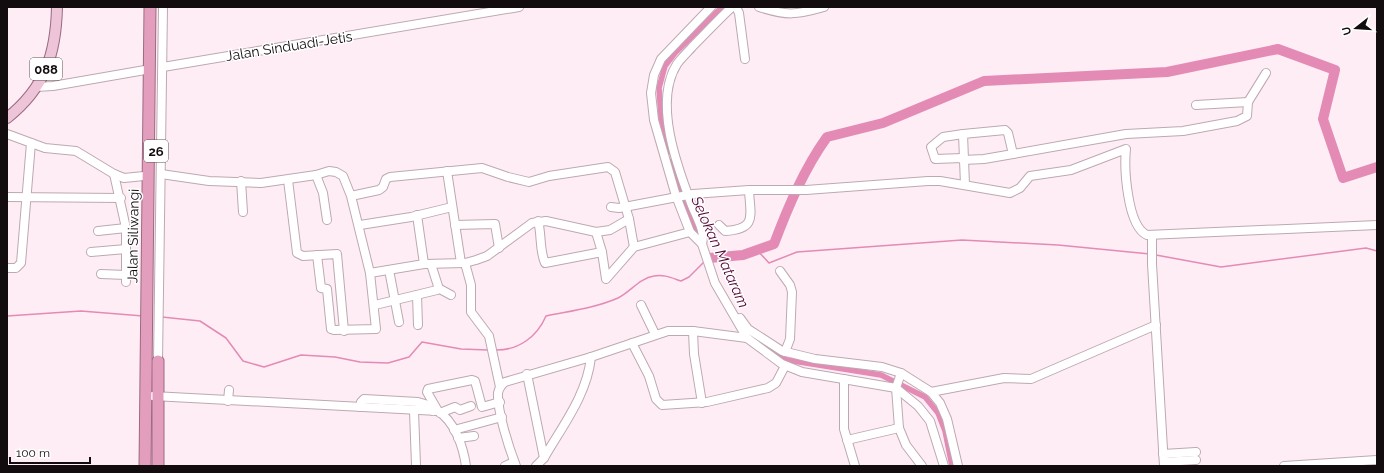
<svg xmlns="http://www.w3.org/2000/svg" width="1384" height="473" font-family="Raleway,sans-serif">
<rect width="100%" height="100%" fill="#ffedf5"/>
<g fill="none" stroke-linecap="round" stroke-linejoin="round">
<g stroke="#e38bb5" stroke-width="1.5">
<path d="M757,250L769,263L797,252L962,240L1058,245L1150,254"/>
<path d="M1156,255L1221,267L1366,248L1377,251"/>
<path d="M7,316L81,311L143,316"/>
<path d="M162,317L200,321L226,338L243,361L264,367L301,355L335,357L360,362L388,363L409,357L422,342L461,349L488,350"/>
<path d="M494,350C518,351 537,337 546,316C570,311 595,308 618,298C630,292 640,278 654,276C664,274 672,278 681,281L689,277L705,261"/>
</g>
<g stroke="#e38bb5" stroke-width="5.5">
<path d="M670,152L661,117L659,88L665,66L675,53L722,7"/>
<path d="M672,161L684,204L701,239"/>
<path d="M764,346L787,360L881,375L925,397L938,413L945,431L952,466"/>
</g>
<path stroke="#e38bb5" stroke-width="10" d="M709,258L743,255L774,244C788,207 804,169 827,137L883,123L984,81L1167,72L1278,49L1335,70L1323,119L1343,178L1377,167"/>
<defs>
<g id="minor">
<path d="M711,7L661,59L654,75L651,93L654,120L676,196L690,232L702,244L715,283L747,338L782,364L802,372L896,388L918,406L930,421L944,466"/>
<path d="M736,7L739,13L745,59"/>
<path d="M759,7C787,16 796,15 824,7"/>
<path d="M163,67L519,7"/>
<path d="M36,87L53,86L145,70"/>
<path d="M1196,105L1248,102"/>
<path d="M7,134L45,148L76,151L114,174L124,178L144,176"/>
<path d="M963,158L935,159L931,147L943,137L963,134"/>
<path d="M963,160L984,159L1013,154"/>
<path d="M447,171L461,263"/>
<path d="M114,174L126,228V282"/>
<path d="M161,174L209,181L261,183L316,175L329,171L336,172L343,176L351,196L379,190L383,187L386,179L390,177L482,168L508,177L529,182L549,176L608,167L615,172L629,219L610,230L596,232L546,221L532,223L487,256L476,260L465,263L424,264L370,273L351,196"/>
<path d="M316,175L323,193L327,220"/>
<path d="M288,180L297,253L303,256L337,254L344,331"/>
<path d="M241,181L243,212"/>
<path d="M965,185L963,134L1005,130L1008,133L1013,154L1126,134L1183,131L1237,121L1247,116L1248,102L1266,73"/>
<path d="M7,197L121,198"/>
<path d="M611,207L619,208L693,194L749,190H806L928,181H940L1010,193L1020,188L1030,176L1071,170L1126,149C1124,168 1127,226 1147,235L1377,225"/>
<path d="M417,215L424,264"/>
<path d="M629,219L634,247"/>
<path d="M538,221C542,235 539,249 545,263L602,252L596,232"/>
<path d="M360,225L411,217L452,207"/>
<path d="M455,225L495,224L499,248"/>
<path d="M719,225L725,231C758,229 750,215 749,190"/>
<path d="M98,231L126,228"/>
<path d="M1152,235V264L1164,466"/>
<path d="M702,244C706,231 695,215 691,203C677,166 653,102 677,64C681,58 688,52 693,46C706,33 718,20 732,7"/>
<path d="M91,252L126,249"/>
<path d="M602,252L606,279L634,247L690,232"/>
<path d="M317,255L321,288L327,289L331,329L334,330L376,329L370,273"/>
<path d="M465,263L471,285V312L489,336L500,387"/>
<path d="M7,268H16L21,263L31,143"/>
<path d="M389,270L399,322"/>
<path d="M780,271L790,285L792,292L790,339L785,352"/>
<path d="M101,274L126,275"/>
<path d="M438,288L451,295"/>
<path d="M417,295L418,325"/>
<path d="M375,305L437,290L438,286L431,264"/>
<path d="M641,305L655,334"/>
<path d="M740,318L748,329L782,351L815,359L882,367L901,373L931,392L940,403L947,419L958,466"/>
<path d="M693,331L694,354L702,403"/>
<path d="M632,343L649,376L656,399L662,405L707,402L768,388L776,383L785,366"/>
<path d="M158,361L163,7"/>
<path d="M901,373L896,388L899,428L906,445L922,466"/>
<path d="M527,374L544,458C563,425 587,395 591,357"/>
<path d="M844,379V429L855,466"/>
<path d="M931,392L1004,378L1031,379L1156,325"/>
<path d="M153,396L438,411C455,422 463,446 466,466"/>
<path d="M228,401L229,390"/>
<path d="M360,407L361,402L364,399L418,402L425,404L433,411"/>
<path d="M414,411L416,465"/>
<path d="M438,411L427,392L428,389L472,380L475,381L482,407L500,402"/>
<path d="M440,413L455,407L460,410L471,406"/>
<path d="M454,430L502,417"/>
<path d="M458,438L474,436"/>
<path d="M847,440L899,428"/>
<path d="M1163,454L1196,452"/>
<path d="M1164,462L1196,460"/>
<path d="M505,466L514,462"/>
<path d="M516,466C509,448 497,411 498,393C499,388 501,385 505,382L591,357L668,331H693L747,338"/>
<path d="M536,466L544,458"/>
<path d="M1284,466L1377,460"/>
</g>
<path id="major" d="M7,118C45,88 56,54 57,7"/>
<g id="highway">
<path d="M145,466L150,7"/>
<path d="M158,466V361"/>
</g>
</defs>
<use href="#minor" stroke="#bda9b1" stroke-width="10"/>
<use href="#major" stroke="#9a6b81" stroke-width="12"/>
<use href="#highway" stroke="#9a6b81" stroke-width="13"/>
<use href="#minor" stroke="#fff" stroke-width="8"/>
<use href="#major" stroke="#eec5d8" stroke-width="10"/>
<use href="#highway" stroke="#e39ebe" stroke-width="11"/>
</g>
<g text-anchor="middle" dominant-baseline="central" stroke-width="3" stroke-linejoin="round" paint-order="stroke">
<g fill="#fff" stroke="#595557" stroke-width="1">
<rect x="30" y="58" width="32" height="22" rx="3"/>
<rect x="144" y="140" width="24" height="22" rx="3"/>
</g>
<g font-size="13" font-weight="bold" fill="#120c0f">
<text x="46" y="69">088</text>
<text x="156" y="151">26</text>
</g>
<g font-size="14" fill="#120c0f" stroke="#fff">
<text transform="translate(289 46) rotate(-9)">Jalan Sinduadi-Jetis</text>
<text transform="translate(133 236) rotate(-89)">Jalan Siliwangi</text>
</g>
<g font-size="15" font-style="italic" fill="#540435" stroke="#fff">
<text transform="translate(720 252) rotate(66)">Selokan Mataram</text>
</g>
</g>
<rect width="1384" height="473" fill="none" stroke="#120c0f" stroke-width="16"/>
<g transform="translate(1356 28) rotate(253)" stroke="#ffffff" stroke-width="3" paint-order="stroke">
<path d="M0-3L7 15L0 10L-7 15Z" fill="#120c0f"/>
<text y="-6" font-size="11" font-weight="bold" text-anchor="middle" fill="#120c0f">U</text>
</g>
<path d="M10 457v6h80v-6" fill="none" stroke="#120c0f" stroke-width="2"/>
<text x="16" y="457" font-size="12" fill="#120c0f" stroke="#ffffff" stroke-width="3" paint-order="stroke">100 m</text>
</svg>
